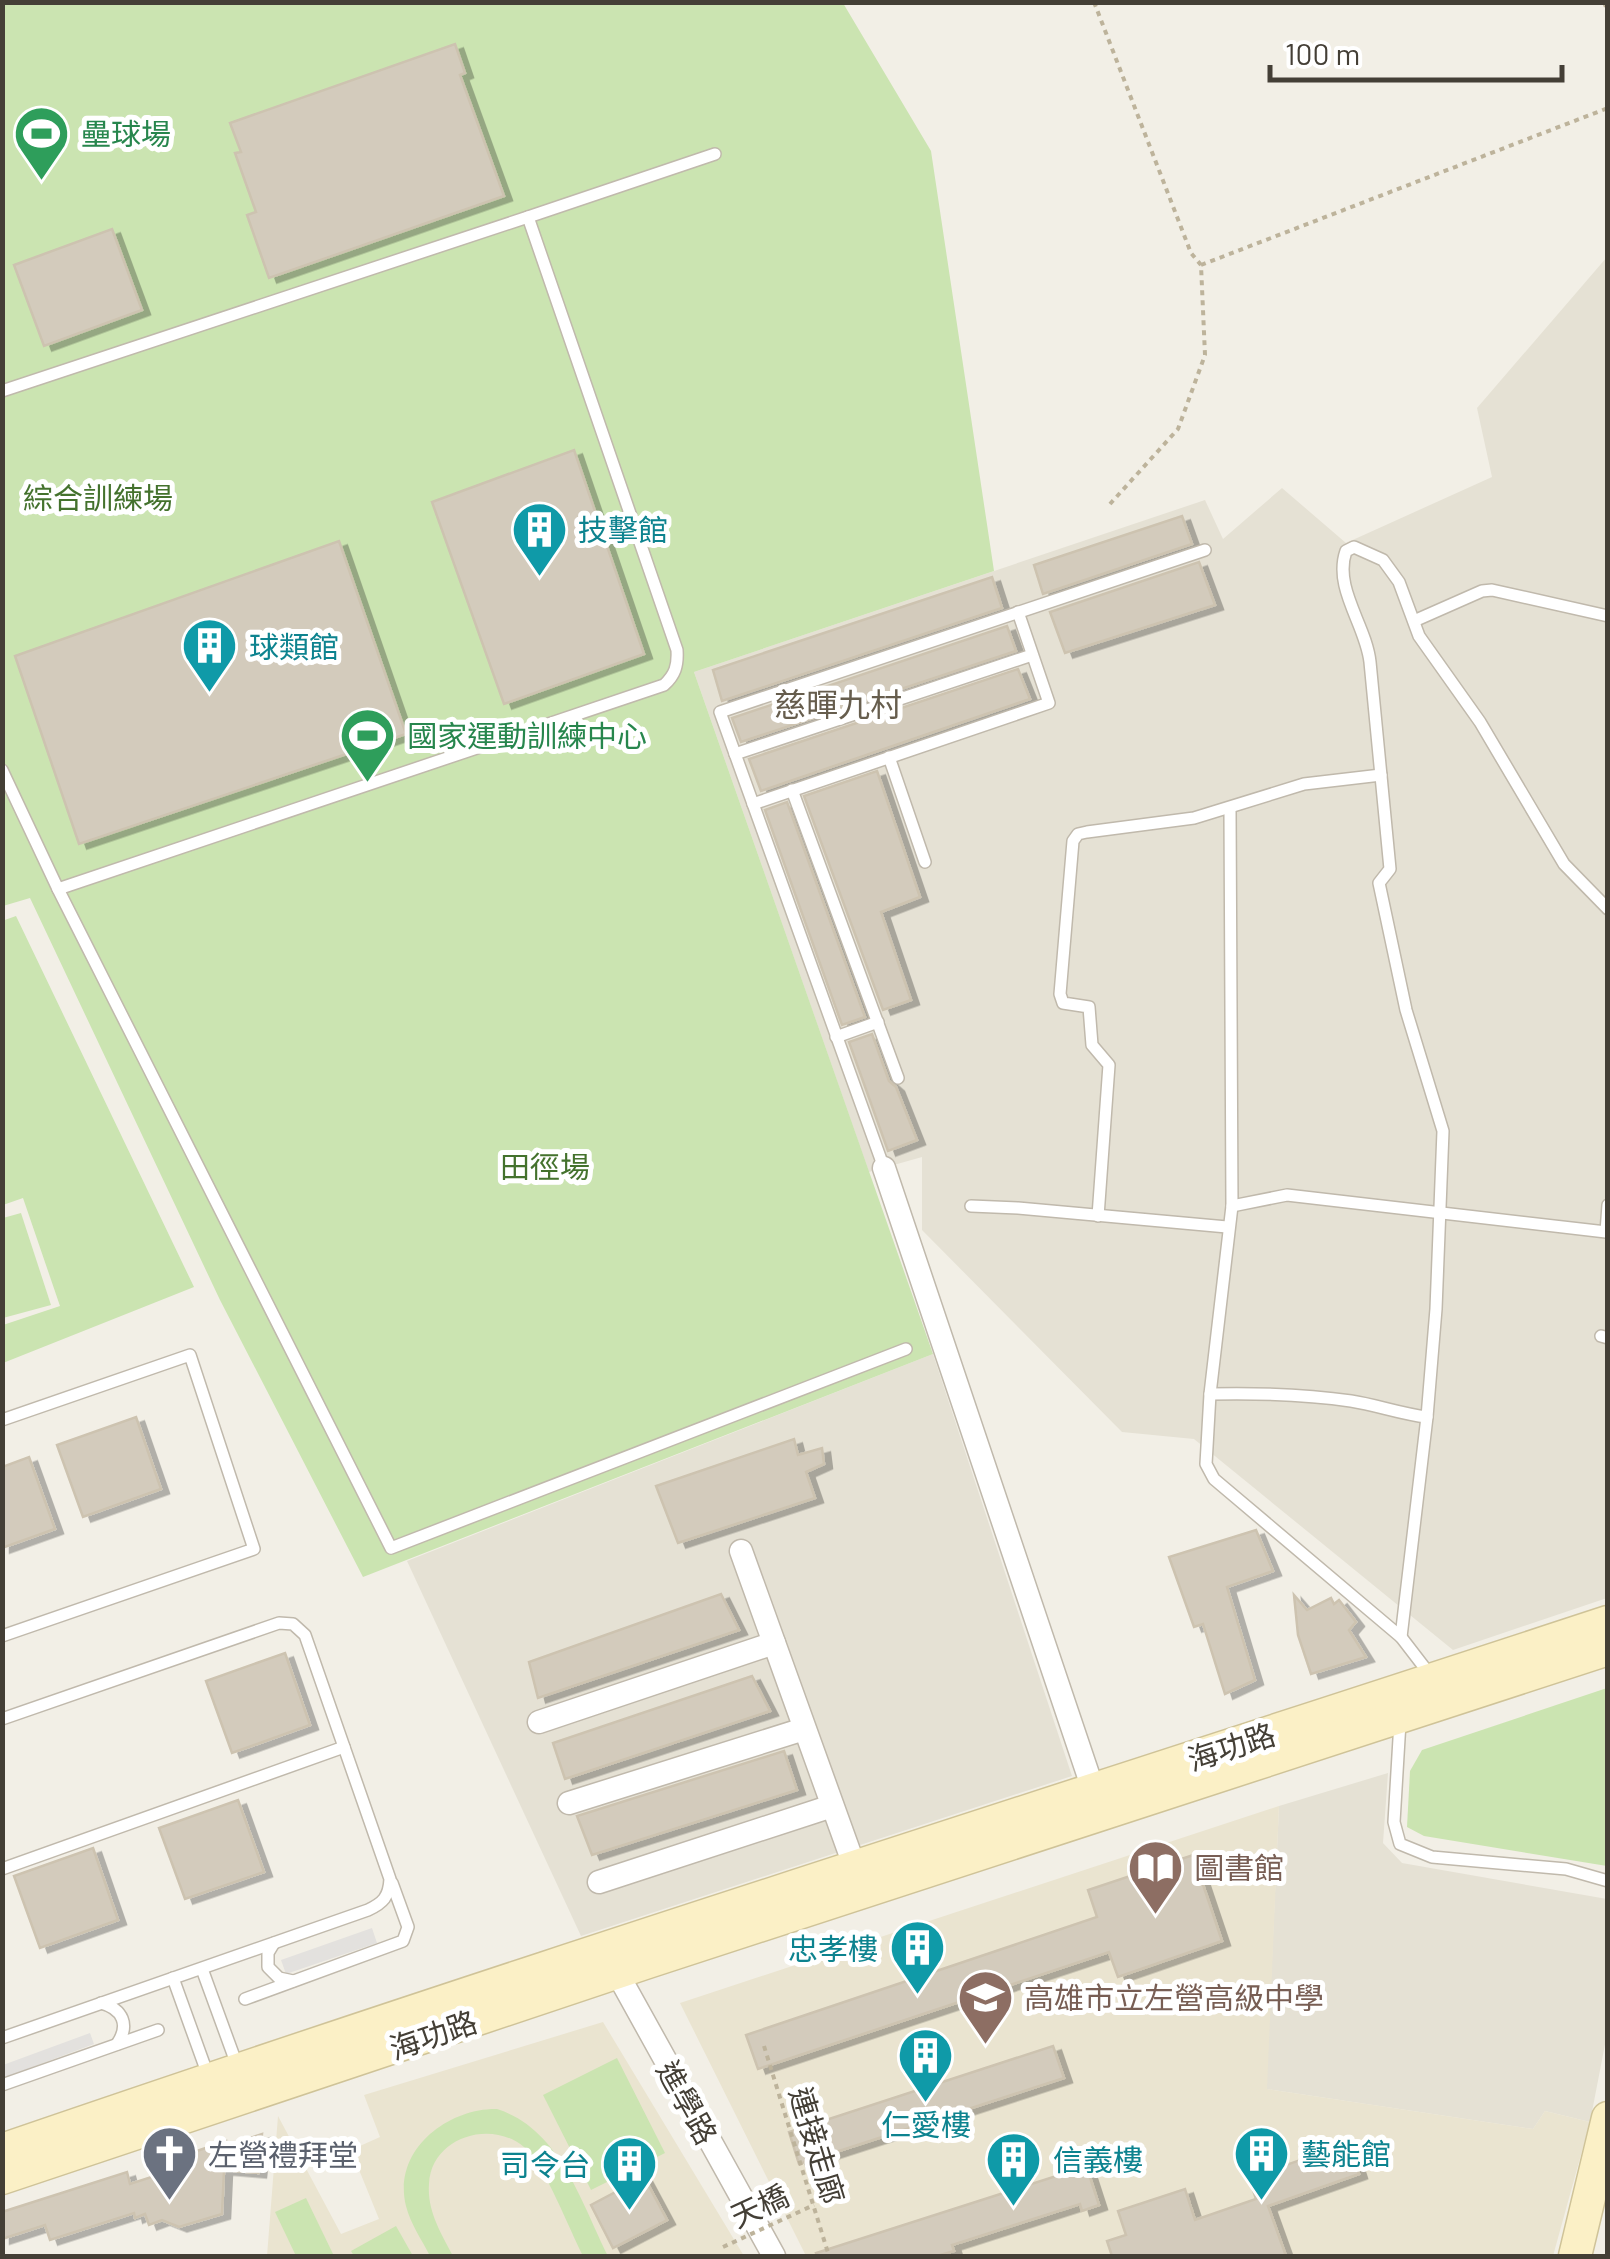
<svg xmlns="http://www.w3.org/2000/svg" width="1610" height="2259" font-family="Barlow,'Noto Sans TC',sans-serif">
<defs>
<filter id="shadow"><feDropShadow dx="8" dy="4.5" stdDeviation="0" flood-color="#0004"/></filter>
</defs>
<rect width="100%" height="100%" fill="#f2efe6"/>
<g fill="#e5e1d4">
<path d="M1607,257V1598L1453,1650L1194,1439L1122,1432L922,1230V1157L869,1172L694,672L1205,500L1223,539L1282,488L1346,543L1492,477L1477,408Z"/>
<path d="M933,1354L1072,1776L581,1936L407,1561Z"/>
<path d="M1388,1773L1383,1843L1402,1863L1607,1899V2034L1590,2122L1545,2111L1533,2129L1266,2089L1279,1806Z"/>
</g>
<g fill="#eae4d0">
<path d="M1279,1806L1267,2089L1533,2129L1545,2111L1590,2122L1553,2256H806L680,2003Z"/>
<path d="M603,2022L744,2256H267L278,2116L341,2234L379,2219L351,2150L380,2137L364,2095Z"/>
</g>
<g fill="#cbe4b1">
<path d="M2,3H843L931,151L994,571L694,672L933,1354L363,1577L220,1300L30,898L3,906Z"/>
<path d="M16,916L194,1287L3,1363V1325L60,1306L23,1198L3,1205L2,921Z"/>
<path d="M21,1213L51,1305L3,1318V1218Z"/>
<path d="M1607,1688V1866L1424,1836L1407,1827L1410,1771L1422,1750Z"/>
<path d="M617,2058L665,2153L591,2190L543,2095Z"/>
<path d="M497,2109C560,2129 581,2202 608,2256H583C569,2229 545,2165 524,2147C491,2119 431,2137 429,2184C427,2211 441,2233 453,2256H430C422,2240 410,2223 406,2206C392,2150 448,2108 497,2109Z"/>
<path d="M306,2198L334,2256H296L275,2212Z"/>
<path d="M396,2226L413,2256H354L351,2251Z"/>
</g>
<g fill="#e3e1de">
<path d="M372,1928L377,1943L286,1974L281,1960Z"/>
<path d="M90,2033L94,2044L3,2078V2065Z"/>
</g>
<g fill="#d3cbbc" stroke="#cdc3b0" stroke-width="2.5" filter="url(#shadow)">
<path d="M455,44L465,73L460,75L504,196L269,278L247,215L256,212L235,153L241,152L230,123Z"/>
<path d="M112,229L142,310L44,346L14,265Z"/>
<path d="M574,450L644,654L504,704L432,502Z"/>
<path d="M1182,516L1192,544L1043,594L1034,565Z"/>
<path d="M339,541L406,734L79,844L15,656Z"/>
<path d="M1199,562L1215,605L1065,653L1050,612Z"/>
<path d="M992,577L1002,608L722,701L713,670Z"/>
<path d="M1007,626L1016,651L741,742L732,718Z"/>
<path d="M1018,669L1030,699L761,791L749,759Z"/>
<path d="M877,771L920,897L881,912L911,1000L883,1010L804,796Z"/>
<path d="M787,802L865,1017L842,1025L765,810Z"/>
<path d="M872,1034L889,1081L896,1087L917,1140L888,1151L849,1042Z"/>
<path d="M136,1417L161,1489L83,1517L57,1445Z"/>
<path d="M794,1439L798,1455L822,1448L824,1464L806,1472L815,1498L678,1543L656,1486Z"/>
<path d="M29,1457L55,1529L2,1548V1467Z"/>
<path d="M1256,1530L1273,1571L1227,1587L1255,1680L1225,1694L1203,1624L1194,1627L1169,1557Z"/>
<path d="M721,1594L739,1630L538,1698L529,1662Z"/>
<path d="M1294,1595L1307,1610L1331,1598L1334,1604L1339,1600L1356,1622L1349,1630L1366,1657L1311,1674L1298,1635Z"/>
<path d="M285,1653L310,1725L232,1753L206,1681Z"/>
<path d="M752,1676L770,1711L565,1779L553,1743Z"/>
<path d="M784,1751L797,1790L592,1855L577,1816Z"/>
<path d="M238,1800L264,1872L185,1899L159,1828Z"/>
<path d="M93,1848L118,1920L40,1948L14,1876Z"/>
<path d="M1193,1855L1222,1941L1118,1977L1109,1952L758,2069L746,2035L1097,1917L1088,1890Z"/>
<path d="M1053,2046L1064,2078L799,2164L789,2132Z"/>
<path d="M262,2134L258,2173L224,2170L222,2214L179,2227L162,2220L149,2225L145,2214L135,2218L134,2213L50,2240L45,2225L2,2239V2212L127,2172L130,2184L189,2165L185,2155L226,2141V2146Z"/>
<path d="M1349,2143L1359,2174L1268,2206L1286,2256H1112L1107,2241L1126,2235L1118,2211L1185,2189L1195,2220L1256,2199L1249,2178Z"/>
<path d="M1085,2162L1099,2205L1082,2211L1080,2204L952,2245L954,2251L937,2256H817L816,2253L1069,2172L1068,2167Z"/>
<path d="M644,2177L667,2220L613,2248L591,2205Z"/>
</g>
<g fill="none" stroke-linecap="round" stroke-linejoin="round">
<defs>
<g id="lane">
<path d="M528,217L715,154"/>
<path d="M2,391L528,217L677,650C678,666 675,675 664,685L58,889"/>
<path d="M1414,621L1482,591L1492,590L1608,616"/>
<path d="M735,754L1032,655"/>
<path d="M889,757L925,862"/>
<path d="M2,770L58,889L391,1548L906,1349"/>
<path d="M792,790L898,1078"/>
<path d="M753,804L1049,703L1018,612"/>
<path d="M1230,810L1232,1206L1210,1394L1206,1464L1214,1479L1401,1637L1431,1676"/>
<path d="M836,1037L878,1022"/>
<path d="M884,1168L720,712L1205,550"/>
<path d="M971,1206L1018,1208L1227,1227"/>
<path d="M1232,1206L1287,1195L1606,1232L1608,1205"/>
<path d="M1098,1216L1109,1065L1092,1045L1089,1007L1063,1003L1060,994L1073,841L1078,834L1087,832L1194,818L1304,784L1381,775"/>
<path d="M1601,1336L1608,1338"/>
<path d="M1210,1394C1257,1393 1304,1394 1351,1401C1377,1405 1401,1414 1427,1417"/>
<path d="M2,1420L190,1355L254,1549L2,1636"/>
<path d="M1401,1637L1427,1417L1436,1309L1443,1131L1406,1010L1379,883L1390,869L1370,662C1366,625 1333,588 1346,551L1354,547L1383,560L1399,582L1419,636L1480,722L1564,864L1608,909"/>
<path d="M2,1719L279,1623L293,1624L305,1635L390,1879C389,1897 383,1903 368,1910L2,2038"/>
<path d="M1400,1722L1394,1822L1400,1844L1432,1857L1566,1869L1608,1881"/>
<path d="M2,1869L344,1747"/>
<path d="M274,1943L268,1953V1967L279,1978L293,1981"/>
<path d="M202,1969L237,2065"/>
<path d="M173,1978L209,2078"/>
<path d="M245,1999L403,1941L408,1927L392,1883"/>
<path d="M101,2003C123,2009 130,2025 117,2044"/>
<path d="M2,2085L158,2030"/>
</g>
<g id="street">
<path d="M884,1168L1097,1801"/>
<path d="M741,1551L854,1865"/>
<path d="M539,1722L774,1643"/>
<path d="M569,1803L804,1729"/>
<path d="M599,1882L832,1806"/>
<path d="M611,1962L774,2256"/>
</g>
<g id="secondary">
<path d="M2,2150C535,1967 1072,1798 1608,1622"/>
<path d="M2,2178L648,1962L1608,1649"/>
<path d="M1575,2256L1608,2118"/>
</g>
</defs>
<use href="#lane" stroke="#c0b9ac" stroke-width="14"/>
<use href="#street" stroke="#c0b9ac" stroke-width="25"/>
<use href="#secondary" stroke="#cfc398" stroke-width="35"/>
<g stroke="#bdb39b" stroke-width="4" stroke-dasharray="5 5" stroke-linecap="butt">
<path d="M1094,2L1191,253L1201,265L1205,355L1178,429L1110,504"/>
<path d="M1604,2L1608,12"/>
<path d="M1201,265L1608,108"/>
<path d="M764,2046L829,2256"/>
</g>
<use href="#lane" stroke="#fff" stroke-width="11"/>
<use href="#street" stroke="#fff" stroke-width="22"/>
<use href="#secondary" stroke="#fbf0c6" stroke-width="32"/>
<path stroke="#bdb39b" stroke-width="4" stroke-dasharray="5 5" stroke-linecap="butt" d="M723,2247L814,2205"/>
</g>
<defs>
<symbol id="stadium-pin" viewBox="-11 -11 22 30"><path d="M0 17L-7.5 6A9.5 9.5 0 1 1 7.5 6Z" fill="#2e9e5b" stroke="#fff"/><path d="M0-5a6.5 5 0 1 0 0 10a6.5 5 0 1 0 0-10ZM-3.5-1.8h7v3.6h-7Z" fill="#fff"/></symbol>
<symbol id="building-pin" viewBox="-11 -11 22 30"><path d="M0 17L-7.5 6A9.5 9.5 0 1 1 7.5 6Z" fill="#0f9aa8" stroke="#fff"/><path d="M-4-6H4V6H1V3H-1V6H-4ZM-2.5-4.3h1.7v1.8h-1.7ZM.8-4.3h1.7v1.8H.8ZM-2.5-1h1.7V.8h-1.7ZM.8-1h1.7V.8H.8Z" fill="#fff"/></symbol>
<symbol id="library-pin" viewBox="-11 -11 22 30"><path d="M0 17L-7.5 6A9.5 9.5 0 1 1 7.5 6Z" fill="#8d6e63" stroke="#fff"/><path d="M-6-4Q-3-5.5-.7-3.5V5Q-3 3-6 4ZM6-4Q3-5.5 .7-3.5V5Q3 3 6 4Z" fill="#fff"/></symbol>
<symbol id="school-pin" viewBox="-11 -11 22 30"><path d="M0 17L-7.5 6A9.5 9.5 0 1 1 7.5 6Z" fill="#8d6e63" stroke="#fff"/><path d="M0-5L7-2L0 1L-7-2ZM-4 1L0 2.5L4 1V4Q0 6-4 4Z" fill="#fff"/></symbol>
<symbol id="church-pin" viewBox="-11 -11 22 30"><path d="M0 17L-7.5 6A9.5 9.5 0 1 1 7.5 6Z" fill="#6b7280" stroke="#fff"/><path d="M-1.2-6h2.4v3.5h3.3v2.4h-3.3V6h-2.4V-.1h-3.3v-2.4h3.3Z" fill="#fff"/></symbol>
</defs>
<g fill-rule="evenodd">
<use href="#stadium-pin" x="10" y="102" width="63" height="86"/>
<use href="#building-pin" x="508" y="498" width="63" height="86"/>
<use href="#building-pin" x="178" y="614" width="63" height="86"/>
<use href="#stadium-pin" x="336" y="704" width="63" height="86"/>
<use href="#library-pin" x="1124" y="1836" width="63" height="86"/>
<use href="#building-pin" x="886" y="1916" width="63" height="86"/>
<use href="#school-pin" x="954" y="1966" width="63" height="86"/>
<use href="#building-pin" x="894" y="2024" width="63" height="86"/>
<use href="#building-pin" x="1230" y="2122" width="63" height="86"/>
<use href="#church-pin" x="138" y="2122" width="63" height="86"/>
<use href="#building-pin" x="982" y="2128" width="63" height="86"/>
<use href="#building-pin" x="598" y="2132" width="63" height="86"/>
</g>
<g text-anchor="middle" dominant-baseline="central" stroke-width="10" stroke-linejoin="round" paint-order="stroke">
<g font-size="30" fill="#27864d" stroke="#fff" text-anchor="start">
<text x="81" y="133">壘球場</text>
<text x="407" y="735">國家運動訓練中心</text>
</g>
<g font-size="30" fill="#44722d" stroke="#fff">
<text x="98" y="497">綜合訓練場</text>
<text x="545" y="1166">田徑場</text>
</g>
<g font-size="30" fill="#0d838f" stroke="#fff" text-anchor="start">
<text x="578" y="529">技擊館</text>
<text x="249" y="646">球類館</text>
<text x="878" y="1948" text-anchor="end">忠孝樓</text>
<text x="926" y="2124" text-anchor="middle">仁愛樓</text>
<text x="1301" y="2153">藝能館</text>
<text x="1053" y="2159">信義樓</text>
<text x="590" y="2164" text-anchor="end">司令台</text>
</g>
<g font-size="30" fill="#443f36" stroke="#fff">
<text transform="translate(1231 1746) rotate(-18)">海功路</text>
<text transform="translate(433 2034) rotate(-19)">海功路</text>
<text transform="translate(688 2102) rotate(61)">進學路</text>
<text transform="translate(818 2145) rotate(73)">連接走廊</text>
<text transform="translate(759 2205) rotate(-25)">天橋</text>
</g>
<g font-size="30" fill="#785e54" stroke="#fff" text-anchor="start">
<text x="1194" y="1867">圖書館</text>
<text x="1024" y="1997">高雄市立左營高級中學</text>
</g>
<g font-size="30" fill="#5b616d" stroke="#fff" text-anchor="start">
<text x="208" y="2154">左營禮拜堂</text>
</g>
<g font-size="32" fill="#665d4d" stroke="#fff">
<text x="838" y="703">慈暉九村</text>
</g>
</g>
<rect width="1610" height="2259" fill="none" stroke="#443f36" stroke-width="10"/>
<path d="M1270 65v15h292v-15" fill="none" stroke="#443f36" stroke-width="5"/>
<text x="1285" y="65" font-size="30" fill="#443f36" stroke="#ffffff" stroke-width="8" paint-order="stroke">100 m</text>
</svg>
